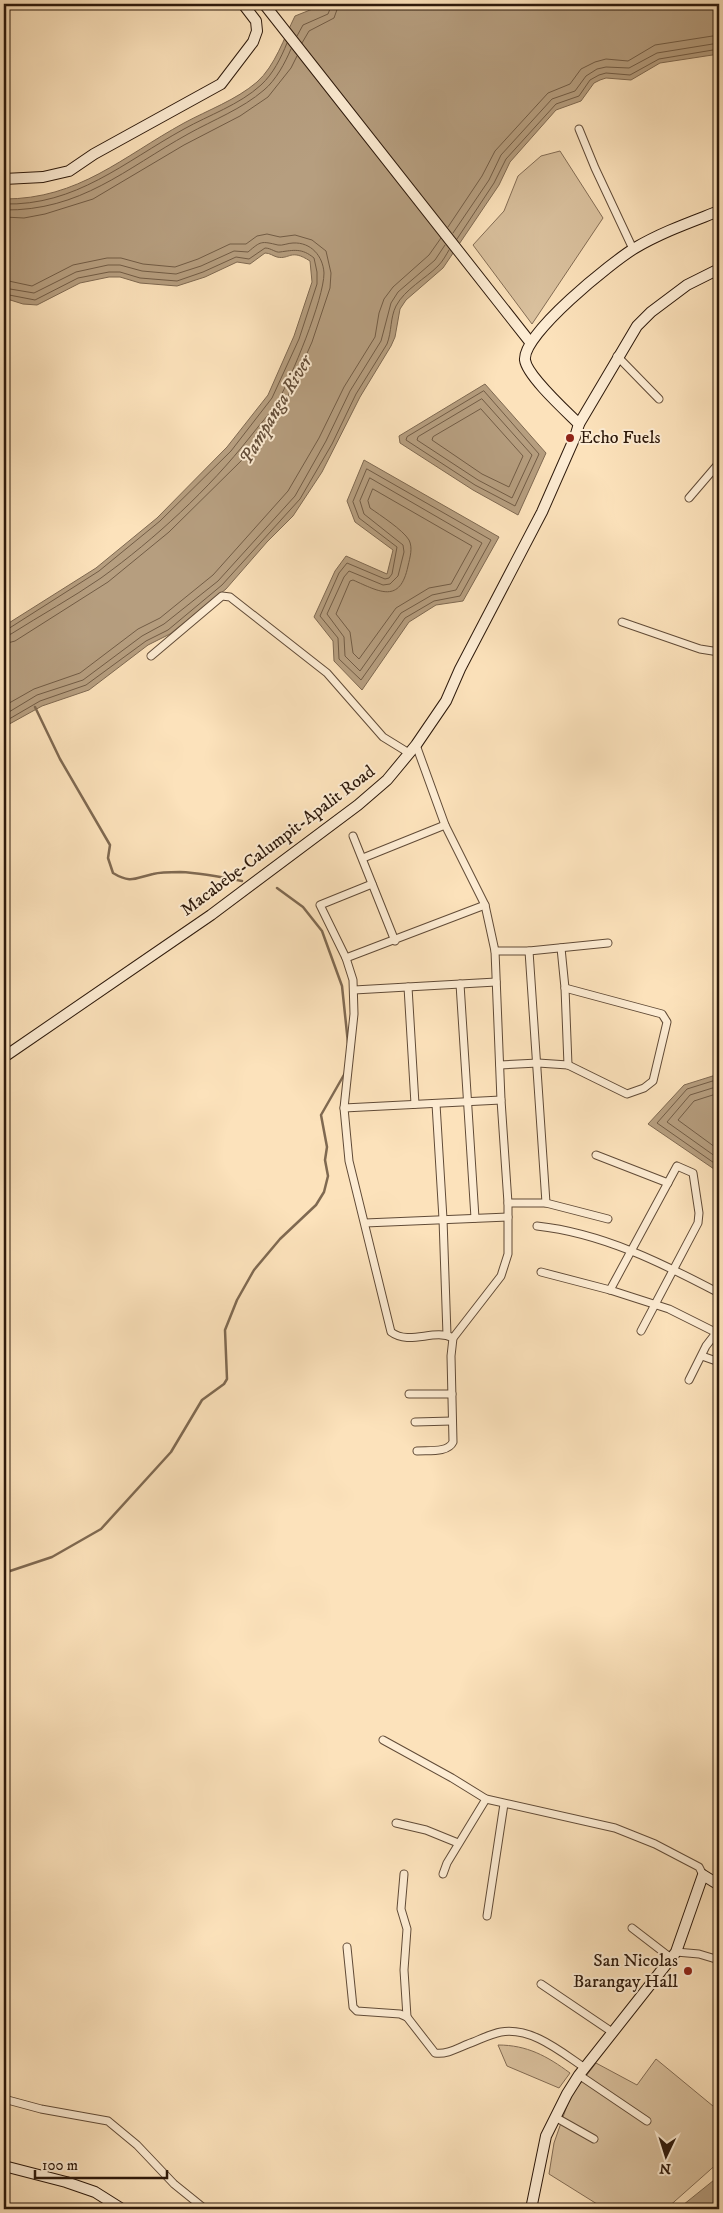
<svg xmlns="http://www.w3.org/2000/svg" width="723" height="2213" font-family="'IM FELL DW Pica',serif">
<rect width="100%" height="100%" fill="#fce2bb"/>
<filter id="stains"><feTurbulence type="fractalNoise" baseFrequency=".004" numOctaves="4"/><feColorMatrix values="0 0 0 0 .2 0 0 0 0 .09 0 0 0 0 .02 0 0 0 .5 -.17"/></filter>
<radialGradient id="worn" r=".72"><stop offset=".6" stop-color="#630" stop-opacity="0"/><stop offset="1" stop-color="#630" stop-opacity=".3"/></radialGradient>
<g fill="#d9c09d" stroke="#836c54">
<path d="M560,151L603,218L532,324L473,245L504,211L518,176L541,156Z"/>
<path d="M498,2045C527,2045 547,2056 570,2073L559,2088L507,2066Z"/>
<path d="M656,2059L719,2111V2162L666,2209H605L549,2174L554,2143L570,2097L596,2063L637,2085Z"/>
</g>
<g fill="#b69e7f" stroke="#7f6951">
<path d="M325,4H719V54L660,63L631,80L606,78L600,80L594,83L581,101L556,110L510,162L499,185L443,268L406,300L400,309L395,337L391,346L360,397L322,472L293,516L267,542L226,589L170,634L148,645L89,690L42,706L4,727V626L96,568L157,518L227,447L268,395L294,336L312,282L310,261C290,248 290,260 277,257C273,256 270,253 265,253L250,264L237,262L205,277L177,286L140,283L120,277H109L80,283L37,305L23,304L4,298V199C79,199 122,157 184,123C208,110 236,100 257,82C275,66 284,38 295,16Z"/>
<path d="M485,384L546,453L518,515L473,490L400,443L399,436Z"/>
<path d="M364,460L499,537L463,601L436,605L409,622L362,690L334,661L333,641L314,617L335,571L346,556L387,574L393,550L355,522L347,501Z"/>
<path d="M719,1074V1211L714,1169L648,1124L684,1085Z"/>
<path d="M719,2176V2209H678Z"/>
</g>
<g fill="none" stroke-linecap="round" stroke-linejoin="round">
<g stroke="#725c45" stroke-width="1">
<path d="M297,36L303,25L328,14L332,4"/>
<path d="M302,43L309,31L334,18L339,4"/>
<path d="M4,204C76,206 124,162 184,129C209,115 239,105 261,85C273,74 281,58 287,43"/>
<path d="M4,210C81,211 125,169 188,134C213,120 242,109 264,90C276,80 285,63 291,49"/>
<path d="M4,217L24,218L45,214L93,199L184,145L240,116L268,97L291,68L297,56"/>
<path d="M448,227L482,176L495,151L548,93L570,84L581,69L595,62L606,59L628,61L655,45L719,35"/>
<path d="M453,233L489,180L501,155L552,99L575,91L586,76L597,69L606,67L629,68L657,53L719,43"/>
<path d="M457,239L494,183L506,159L556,104L579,96L590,80L599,75L606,73L630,75L659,59L719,49"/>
<path d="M4,280L32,286L73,265L107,258H121L143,264L175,267L198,259L230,244H246L257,236L267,234L280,237L295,235L312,240L326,251L331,273L330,288L312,342L285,403L242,460L169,532L108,582L15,641L4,644"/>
<path d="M4,288L34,293L76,272L108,265H120L142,271L176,274L201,266L234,251L248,252C261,241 261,241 278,245C282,246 288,243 293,243C311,242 323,256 324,273C324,299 291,378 278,401C270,414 259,425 250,437C209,489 155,539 101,578C72,598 41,615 11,634L4,636"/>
<path d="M4,294L35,300L78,278L109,272H120L140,278L177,281L203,272L236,257L249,259L265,248C271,248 276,253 280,252C294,250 302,248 314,258L317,272V284L299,339L272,398L231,451L160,521L99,571L8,629L4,630"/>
<path d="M484,391L539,454L515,506L475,485L406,440L407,437Z"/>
<path d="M482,399L532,455L512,498L478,480L417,440L418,437Z"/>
<path d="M481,409L523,456L509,487L482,474L432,440L433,437Z"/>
<path d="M367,469L491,540L460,596L434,601L405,618L361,680L339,659L338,638L320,616L339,573L347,563L385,579L389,578L392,574L397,547L359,518L353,502Z"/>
<path d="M370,478L482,543L456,590L432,595L401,613L360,671L345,656L344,637L327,614L344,577L349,571L383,585L390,584L398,576L404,552L403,545L364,514L360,501Z"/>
<path d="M373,489L472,546L451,584L429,588L396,608L359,659L353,653L350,632L336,614L350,581L353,580C380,592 400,604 408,566C410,557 413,548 409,540C403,530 380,515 370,508L368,501Z"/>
<path d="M4,706L34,689L80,673L138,629L160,618L213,575L288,491L319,438L344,387L375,337L379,313L384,299L393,287L429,255L441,238"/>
<path d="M4,715L37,695L83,680L142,636L164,624L218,581L295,496L326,441L350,391L381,341L391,303L398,292L435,260L445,245"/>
<path d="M4,722L40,701L86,685L146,641L168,630L222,585L300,499L332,444L356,394L387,344C392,331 390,318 396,306C405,289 425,279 438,266C443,261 446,255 449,250"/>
<path d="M719,1079L687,1089L657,1123L717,1165L719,1170"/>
<path d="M719,1086L690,1095L667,1122L719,1159"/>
<path d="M719,1093L694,1101L678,1120L719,1150"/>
</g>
<g stroke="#7f6951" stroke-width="2.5">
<path d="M35,707L60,759L110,845L108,858L113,873C131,884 135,878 153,874C161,872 172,872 180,872C201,873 222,877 242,881"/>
<path d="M277,888L303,907L322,931L342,986L348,1043"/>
<path d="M4,1573L52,1557L101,1529L171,1452L202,1400L224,1384L227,1379L225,1330L237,1300L254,1270L280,1239L316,1205L324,1192L328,1176L325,1160L327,1147L321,1115L345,1073"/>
</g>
<defs>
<g id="street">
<path d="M579,129L595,168L633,249"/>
<path d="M617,356L659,399"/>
<path d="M689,498L719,463"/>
<path d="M622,622L700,649L719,652"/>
<path d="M151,656L222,596L230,597L327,673L383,737L409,753"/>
<path d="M416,745L445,825L485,905L495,951L501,1100L508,1203V1254L501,1276L453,1338L451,1356L453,1442C448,1453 428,1450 417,1451"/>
<path d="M353,836L395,941"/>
<path d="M363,858L445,825"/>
<path d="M372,884L320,905L346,958L353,980L354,1014L344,1108L349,1161L391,1332C410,1346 434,1328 453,1338"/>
<path d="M561,948L565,988L568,1065"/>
<path d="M495,951H529L608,943"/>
<path d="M529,951L546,1203"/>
<path d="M346,958L485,905"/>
<path d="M460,984L475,1218"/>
<path d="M408,987L415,1104"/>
<path d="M354,990L496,982"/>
<path d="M500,1065L538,1063L568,1065L627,1094L644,1088L653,1081L667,1022L662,1014L565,988"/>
<path d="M436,1104L443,1219L447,1335"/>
<path d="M344,1108L501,1100"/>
<path d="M596,1155L668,1183"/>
<path d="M508,1203H546L608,1219"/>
<path d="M365,1223L508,1217"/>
<path d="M537,1226C602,1233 662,1263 719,1293"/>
<path d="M541,1272L610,1290L669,1309L719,1334"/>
<path d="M610,1290L677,1166L693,1173L699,1213L698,1223L641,1331"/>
<path d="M702,1356L719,1362"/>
<path d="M689,1380L706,1346L716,1333"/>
<path d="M409,1394H452"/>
<path d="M415,1422L452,1421"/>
<path d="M383,1740L452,1778L486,1799L615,1828L655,1844L699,1867L703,1875"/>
<path d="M396,1823L426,1830L458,1843"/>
<path d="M404,1874L401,1909L407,1929L404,1970L407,2017"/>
<path d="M443,1874L447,1863L486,1799"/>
<path d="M487,1916L504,1804"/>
<path d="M632,1928L671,1958"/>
<path d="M347,1947L353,2007L357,2011L400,2014L407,2017L435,2053C446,2055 458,2048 468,2044C479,2040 490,2034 501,2032C532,2027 561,2052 585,2068"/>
<path d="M676,1952L699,1954L719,1960"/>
<path d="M541,1984L612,2032"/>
<path d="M579,2075L647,2121"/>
<path d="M4,2099L41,2109L108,2121L137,2145L174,2184L205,2209"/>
<path d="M555,2117L594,2139"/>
</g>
<g id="secondary">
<path d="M264,4L530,342"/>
<path d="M4,179L43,177L69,171L94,154L221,84L253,42L257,31L256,21L243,4"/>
<path d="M579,424C567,412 527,376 525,360C522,334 612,262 635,248C662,232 691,222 719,211"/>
<path d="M4,1057L211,915L358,805L387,780L416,745L446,701L460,669L542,512L575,437L579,424L637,326L651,312L687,285L719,269"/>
<path d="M4,2166L66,2182L95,2192L122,2209"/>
<path d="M531,2209L546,2136L567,2094L579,2075L676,1952L703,1875L719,1885"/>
</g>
</defs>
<use href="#street" stroke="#614b37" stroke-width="9"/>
<use href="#secondary" stroke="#2d190b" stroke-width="12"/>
<use href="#street" stroke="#fdecd3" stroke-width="7"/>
<use href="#secondary" stroke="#fdecd3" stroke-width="10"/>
</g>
<g fill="#8f2418" stroke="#fdecd3" stroke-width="2">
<circle cx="570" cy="438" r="5"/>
<circle cx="688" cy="1971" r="5"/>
</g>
<g text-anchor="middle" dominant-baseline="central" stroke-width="4" stroke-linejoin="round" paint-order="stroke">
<g font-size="18" fill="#2d190b" stroke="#fdecd3" text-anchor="start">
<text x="580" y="438">Echo Fuels</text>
<text x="678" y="1961" text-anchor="end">San Nicolas<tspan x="678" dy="21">Barangay Hall</tspan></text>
</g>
<g font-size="18" fill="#2d190b" stroke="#fdecd3">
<text transform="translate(278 841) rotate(-37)">Macabebe-Calumpit-Apalit Road</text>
</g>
<g font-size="19" font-style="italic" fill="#644e39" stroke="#fdecd3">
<text transform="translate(276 410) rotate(-59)">Pampanga River</text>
</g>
</g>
<rect width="723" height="2213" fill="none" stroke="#fce2bb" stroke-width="20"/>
<rect x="5" y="5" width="713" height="2203" fill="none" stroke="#2d190b" stroke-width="2.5"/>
<rect x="10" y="10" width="703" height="2193" fill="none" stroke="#2d190b"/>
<g transform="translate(666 2156) rotate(184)" stroke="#fdecd3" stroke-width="4" paint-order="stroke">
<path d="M0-4L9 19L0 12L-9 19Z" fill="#2d190b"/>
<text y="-8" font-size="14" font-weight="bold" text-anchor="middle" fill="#2d190b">N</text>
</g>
<path d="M35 2170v8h132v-8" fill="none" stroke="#2d190b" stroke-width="2.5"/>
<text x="42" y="2170" font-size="15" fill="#2d190b" stroke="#fdecd3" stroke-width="4" paint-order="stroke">100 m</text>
<rect width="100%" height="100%" filter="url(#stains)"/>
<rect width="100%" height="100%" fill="url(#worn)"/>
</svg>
